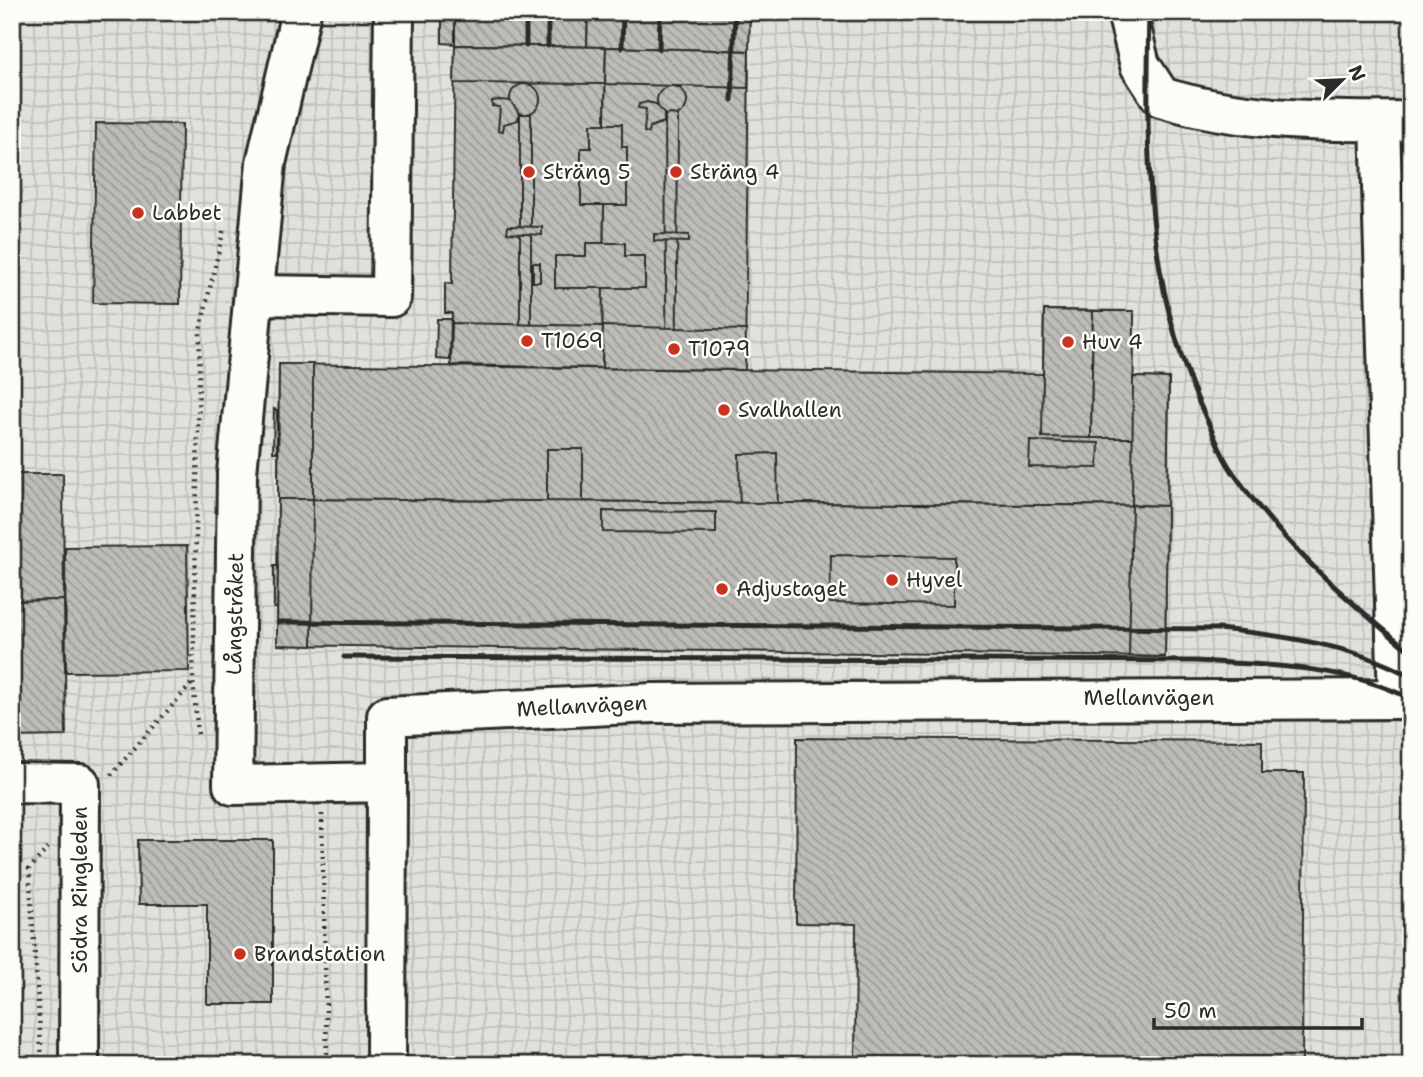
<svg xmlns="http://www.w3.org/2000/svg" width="1423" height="1077" font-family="'Shantell Sans',sans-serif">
<defs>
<pattern id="industrial-grid" width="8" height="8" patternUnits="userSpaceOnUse" patternTransform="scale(1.75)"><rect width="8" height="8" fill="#e1e0dc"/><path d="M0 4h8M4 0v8" fill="none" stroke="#c1c0bd"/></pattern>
<pattern id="building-back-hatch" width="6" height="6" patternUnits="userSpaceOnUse" patternTransform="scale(1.75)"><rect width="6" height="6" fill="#bdbcb8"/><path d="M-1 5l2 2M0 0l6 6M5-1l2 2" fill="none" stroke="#9a9996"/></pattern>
</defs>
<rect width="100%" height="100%" fill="#f0efeb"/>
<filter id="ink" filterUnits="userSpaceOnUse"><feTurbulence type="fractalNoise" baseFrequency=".0143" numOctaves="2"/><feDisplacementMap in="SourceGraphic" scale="14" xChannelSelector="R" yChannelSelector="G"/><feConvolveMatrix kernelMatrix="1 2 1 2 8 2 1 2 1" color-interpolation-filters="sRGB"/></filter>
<g filter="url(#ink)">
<rect fill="url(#industrial-grid)" x="12" y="12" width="1399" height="1053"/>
<g fill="url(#building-back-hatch)" stroke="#2b2b2b" stroke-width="2">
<path d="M442,12H455V44L442,43Z"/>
<path d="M455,12H490L489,45H455Z"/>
<path d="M455,12H588L587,47L455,45Z"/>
<path d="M588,12H750L749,51L587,47Z"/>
<path d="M455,45L606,47L602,368L451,365L452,313H445V283L452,284Z"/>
<path d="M455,45L606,47L605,84L454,83Z"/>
<path d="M606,47L749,51L745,370L602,368Z"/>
<path d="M606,47L749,51L748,88L605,84Z"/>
<circle cx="525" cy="99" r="15"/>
<circle cx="672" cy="101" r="15"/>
<path d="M500,100L510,101L519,113L518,120L504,124L503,131L498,130L500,107L492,106V101Z"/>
<path d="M647,102L656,104L664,114V122L650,127L649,133L644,132L646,109L638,108L639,104Z"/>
<rect x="520" y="114" width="11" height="439"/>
<path d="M670,114L678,115V122L676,444H667L665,115Z"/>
<path d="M96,123L182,124L180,304L93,303Z"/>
<path d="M591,124H622V147H627V205H581V148H591Z"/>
<path d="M508,226L542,227V235L507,233Z"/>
<path d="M654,234L689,235V242L654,241Z"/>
<path d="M586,243H625V256H645V288H555V256H586Z"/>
<rect x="533" y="263" width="7" height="19"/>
<path d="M1044,310L1134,311L1133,377L1169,378L1167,506L278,499L279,364L1043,374Z"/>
<path d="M1044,310L1093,311L1091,438L1042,437Z"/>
<path d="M1093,311H1134L1133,438H1091Z"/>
<path d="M437,319H451L450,360L436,359Z"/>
<path d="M452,323L603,326L602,368L451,365Z"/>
<path d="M603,326L746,330L745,370L602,368Z"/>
<path d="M279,364H313V499H278Z"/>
<path d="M1133,377L1169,378L1167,506L1132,505Z"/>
<path d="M274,409L277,410V452H273Z"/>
<path d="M1030,441L1099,443L1098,468L1029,467Z"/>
<rect x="547" y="449" width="36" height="128"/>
<path d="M777,453L779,573L741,574L739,454Z"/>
<path d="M12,474H63L64,600L12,601Z"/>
<path d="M278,499L1167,506L1165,657L277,645Z"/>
<path d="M278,499H313L312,646L277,645Z"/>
<path d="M1132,505L1167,506L1165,657L1129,656Z"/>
<path d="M603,511L716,512V533L603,532Z"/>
<path d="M187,546L189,671L66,672L65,547Z"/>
<path d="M831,555L954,557V605L830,603Z"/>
<path d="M274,566H278L277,608H274Z"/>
<path d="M64,600L66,736L12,737V601Z"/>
<path d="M797,738L1262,741V773H1304L1302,1065H855L856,924L796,923Z"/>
<path d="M138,840H273V1004H207V904H139Z"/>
</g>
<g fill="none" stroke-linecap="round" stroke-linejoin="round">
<defs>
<g id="minor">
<path d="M301,12L266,163L237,473L233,785L387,782L386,1065"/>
<path d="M1127,12L1140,65L1161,97C1243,122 1325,122 1411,121"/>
<path d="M254,295L391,297L394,12"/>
<path d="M387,782V716L653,703L1398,699L1380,122"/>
<path d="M12,783L80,784L79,1065"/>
</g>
</defs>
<use href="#minor" stroke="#2b2b2b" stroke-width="44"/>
<g stroke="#2b2b2b" stroke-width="4.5" stroke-dasharray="2 5" stroke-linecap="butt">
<path d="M198,734L193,681L200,331L224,228"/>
<path d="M111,775L193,682"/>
<path d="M322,814L327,1065"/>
<path d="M45,1065L42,1060L29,869L48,848"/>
</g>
<use href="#minor" stroke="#fdfcf7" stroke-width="38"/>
<g stroke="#2b2b2b" stroke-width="5">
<path d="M1149,12C1146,154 1144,287 1206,418C1215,436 1221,456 1232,471C1280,541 1345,599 1411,652"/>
<path d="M526,46V12"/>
<path d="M548,46V12"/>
<path d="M622,48L623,12"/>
<path d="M659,49L660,12"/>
<path d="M732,100L735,12"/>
<path d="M278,622L1219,629C1281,635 1357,646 1411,677"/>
<path d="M344,657L1195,661C1269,665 1344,665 1411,699"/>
</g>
</g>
</g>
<g fill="#c8321e" stroke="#fdfcf7" stroke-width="2.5">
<circle cx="529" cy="172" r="7"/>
<circle cx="676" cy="172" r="7"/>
<circle cx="138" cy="213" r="7"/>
<circle cx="527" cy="341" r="7"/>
<circle cx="1068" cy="342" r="7"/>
<circle cx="674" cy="349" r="7"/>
<circle cx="724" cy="410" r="7"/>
<circle cx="892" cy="580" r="7"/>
<circle cx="722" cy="589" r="7"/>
<circle cx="240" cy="954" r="7"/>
</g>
<g text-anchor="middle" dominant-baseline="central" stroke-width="5" stroke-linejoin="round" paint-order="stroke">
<g font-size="21" fill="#2b2b2b" stroke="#fdfcf7" text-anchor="start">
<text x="543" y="172">Sträng 5</text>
<text x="690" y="172">Sträng 4</text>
<text x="152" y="213">Labbet</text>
<text x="541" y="341">T1069</text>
<text x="1082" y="342">Huv 4</text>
<text x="688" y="349">T1079</text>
<text x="738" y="410">Svalhallen</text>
<text x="906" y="580">Hyvel</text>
<text x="736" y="589">Adjustaget</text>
<text x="254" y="954">Brandstation</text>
</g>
<g font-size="21" fill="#2b2b2b" stroke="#fdfcf7">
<text transform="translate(235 614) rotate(-89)">Långstråket</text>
<text x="1149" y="698">Mellanvägen</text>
<text transform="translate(582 706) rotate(-3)">Mellanvägen</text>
<text transform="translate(80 890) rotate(-90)">Södra Ringleden</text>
</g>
</g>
<rect width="1423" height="1077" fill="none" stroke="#fdfcf7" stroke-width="42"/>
<rect x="21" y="21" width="1381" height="1035" fill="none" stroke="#2b2b2b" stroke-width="2.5" filter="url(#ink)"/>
<g transform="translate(1342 80) rotate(66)" stroke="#fdfcf7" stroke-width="5" paint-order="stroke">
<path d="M0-5L12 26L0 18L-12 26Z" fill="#2b2b2b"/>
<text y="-10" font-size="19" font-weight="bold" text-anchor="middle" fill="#2b2b2b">N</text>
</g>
<path d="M1154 1018v10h208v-10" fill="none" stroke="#2b2b2b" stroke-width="3.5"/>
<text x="1164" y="1018" font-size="21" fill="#2b2b2b" stroke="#fdfcf7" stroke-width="5" paint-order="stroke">50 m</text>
</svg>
